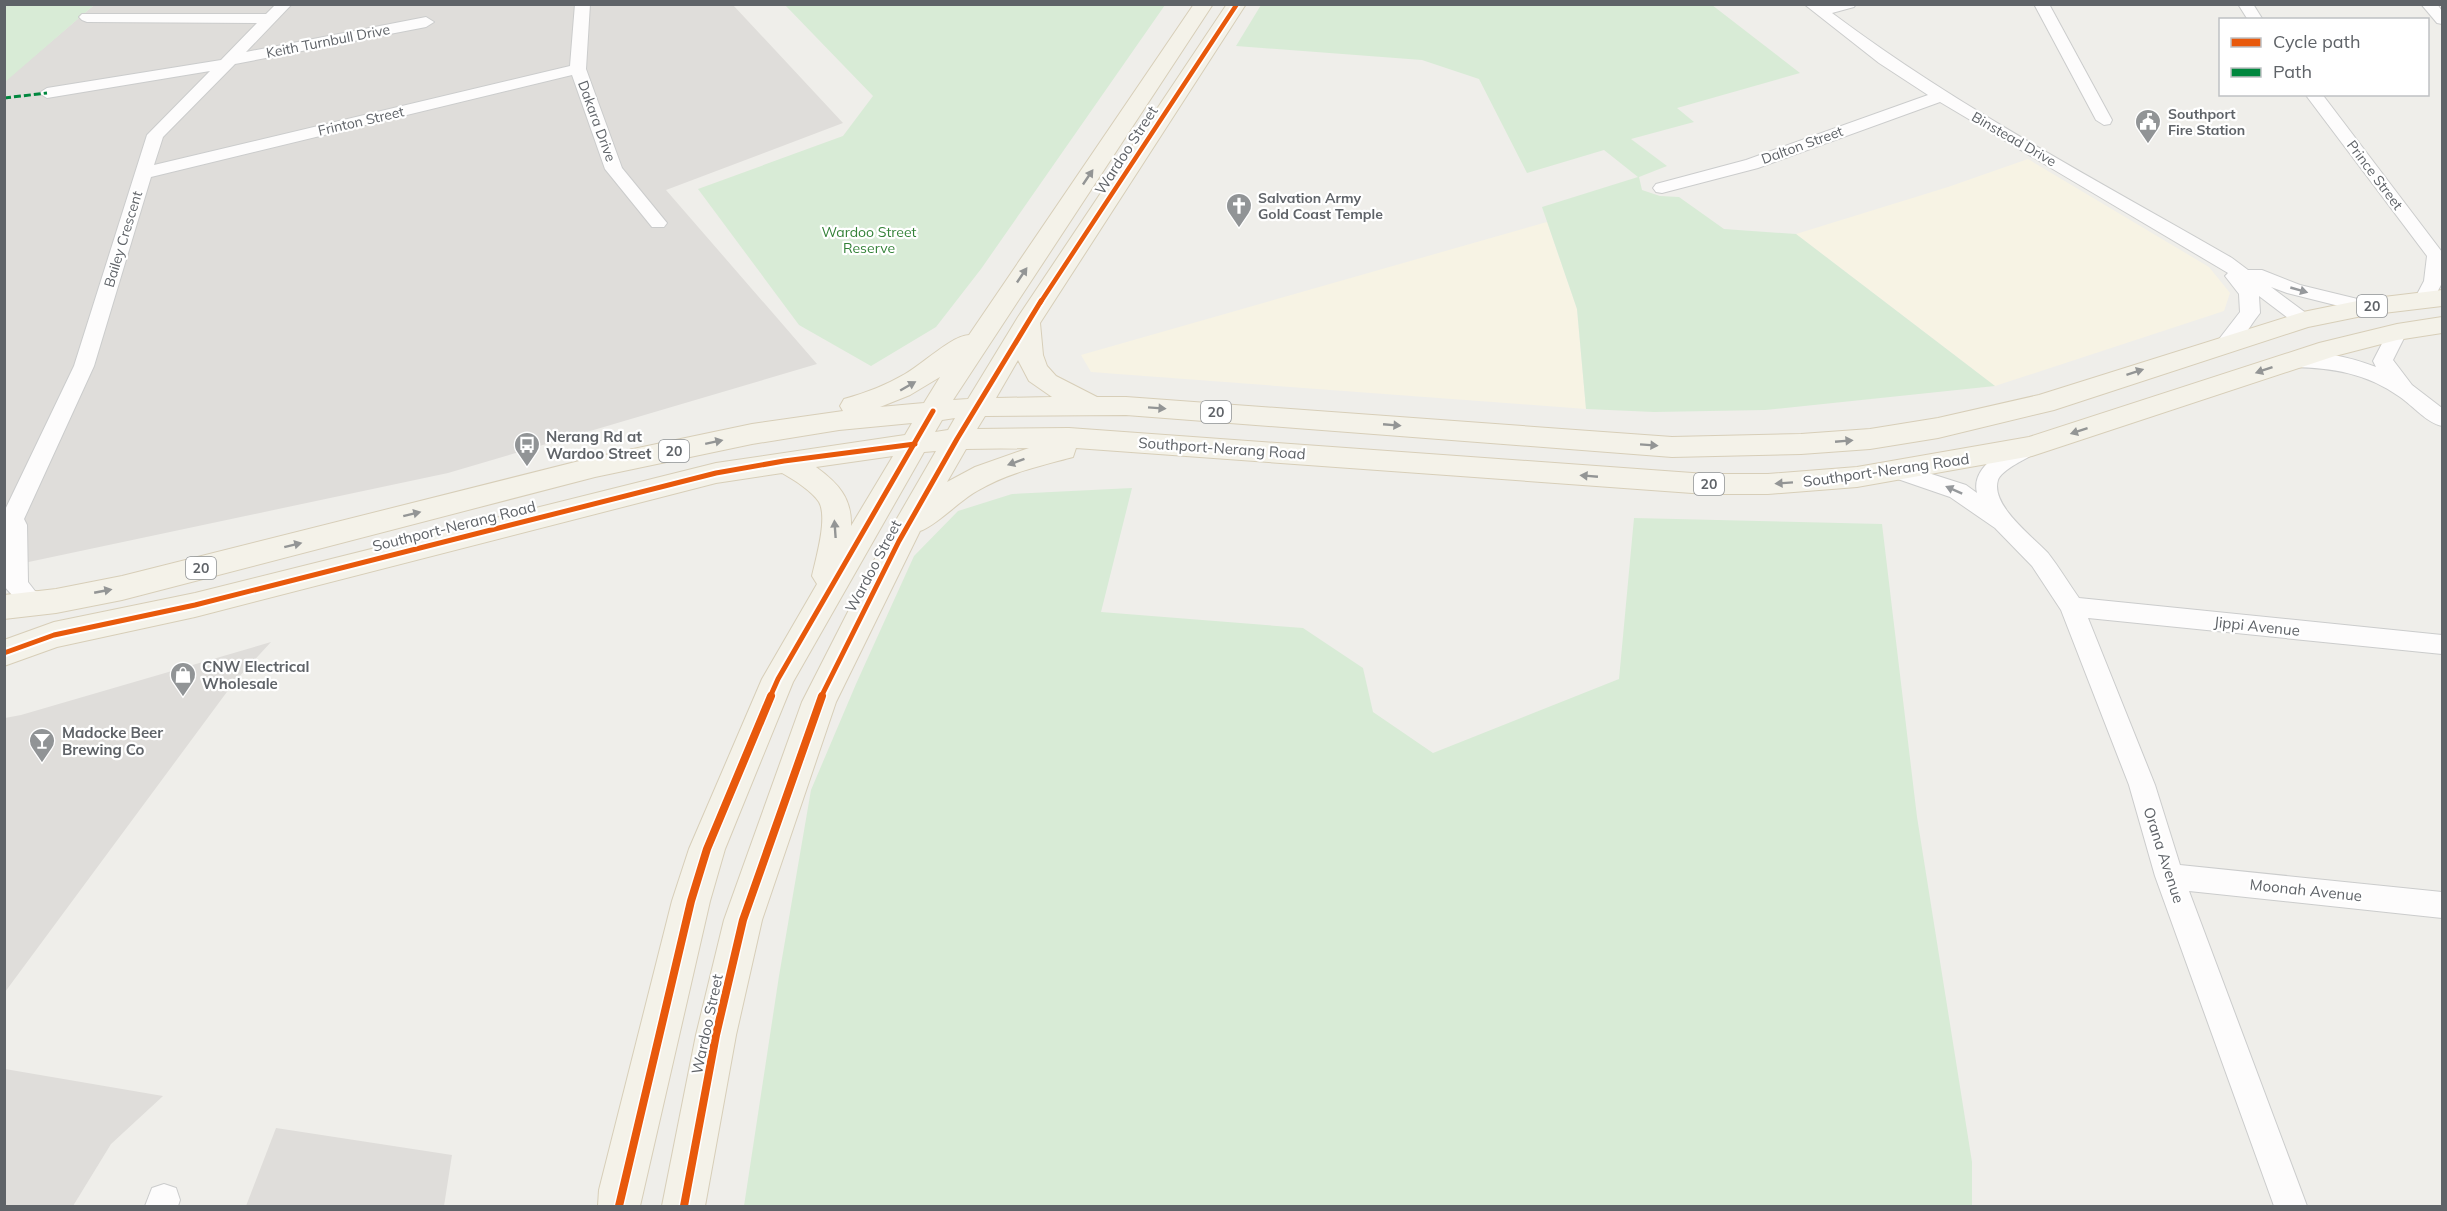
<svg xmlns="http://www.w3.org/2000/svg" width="2447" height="1211" font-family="Mulish,sans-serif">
<rect width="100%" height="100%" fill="#efeeea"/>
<g fill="#f7f3e4">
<path d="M2028,159L2209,267L2230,293L2224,311L1995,386L1796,234L1948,187Z"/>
<path d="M1547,222L1577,309L1586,409L1091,372L1081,355Z"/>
</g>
<g fill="#dfddda">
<path d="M94,5H733L843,123L666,190L817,364L448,473L5,567L4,82Z"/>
<path d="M271,642L235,681L5,992V718L21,715Z"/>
<path d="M5,1069L163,1096L111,1144L73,1206H5Z"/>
<path d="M276,1128L452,1155L444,1206H246Z"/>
</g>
<g fill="#d8ebd6">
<path d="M5,5H94L5,82Z"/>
<path d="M785,5H1165L981,269L936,327L871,366L799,325L698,189L843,136L873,96Z"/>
<path d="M1261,5H1712L1800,73L1677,108L1694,122L1631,139L1667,166L1639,177L1642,190L1660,196L1679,197L1724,229L1796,234L1995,386L1765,410L1654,412L1586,409L1577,309L1542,207L1638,177L1604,150L1527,173L1479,79L1422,60L1236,46Z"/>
<path d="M1132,488L1101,612L1303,628L1363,668L1373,712L1433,753L1619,679L1634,518L1882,524L1917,817L1972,1162V1206H744L779,976L811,790L856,684L914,556L958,511L1012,494Z"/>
</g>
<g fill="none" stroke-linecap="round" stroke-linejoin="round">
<defs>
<g id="minor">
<path d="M276,4H292L246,52L426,17L434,22L426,27L235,64L163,137L154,165L570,66L575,4H590L586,69L622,168L667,223L664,227H652L605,169L572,75L151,177L94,366L24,519L27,525L28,582L35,591L54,596L58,602L54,608L46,611L20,604L4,586V512L74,366L147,135L210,71L47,98L39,93L47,88L221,60L257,23L87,22L82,20L79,17L82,14H266Z"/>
<path d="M1804,4H1856L1854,7L1832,13C1957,107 2097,180 2232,258L2248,270H2262L2300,285L2374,303L2377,307L2374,311L2367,313L2287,293L2271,287L2310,316L2313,320L2310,324L2303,326L2296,324L2259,296L2260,313L2257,317C2247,330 2237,352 2219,348L2216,343L2240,312L2239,294L2225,276L2228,273L1940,102L1758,168L1662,193L1656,192L1653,188L1656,184L1746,160L1928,95L1879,63Z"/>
<path d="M2034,4H2049L2112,120L2110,124L2104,125L2096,120Z"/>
<path d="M2238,4H2253L2263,20H2248Z"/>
<path d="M2421,4H2437L2442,11V24L2437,23Z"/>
<path d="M2305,94H2322L2442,252V283L2431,304H2417L2414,300L2424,281L2427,256Z"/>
<path d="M2397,326L2404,328L2407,332L2393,360L2412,385L2442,408V426C2427,423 2413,406 2400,397C2366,373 2333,368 2293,367L2286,365L2283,360L2286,355C2313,348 2350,357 2376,367L2373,361L2390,328Z"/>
<path d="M2032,439L2040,441L2043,446L2040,451C2030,457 2002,469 1998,480C1990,505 2033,537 2048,553C2059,567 2069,584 2079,598L2442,635V654L2088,618L2155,785L2180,865L2442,892V918L2189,891L2307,1206H2274L2155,876L2129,785L2061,610L2032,566L1995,528L1950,497L1889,476L1886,471L1889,466L1897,463L1966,485L1977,493C1970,465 2010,445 2032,439Z"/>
<path d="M164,1184L176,1188L180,1200L178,1206H145L152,1188Z"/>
</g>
<path id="major" d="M1194,4H1213L953,400L968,399L1018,317L1227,4H1246L1040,323L1043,355L1047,366L1056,376L1097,397H1126L1672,437L1801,434L1870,429L1938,418L2039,395L2303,312L2367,299L2442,290V306L2367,315L2308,327L2054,410L1938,438L1870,449L1801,454L1672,457L1126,415L985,416L977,429L1069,428L1706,474H1768L1857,467L2029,437L2319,343L2397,324L2442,317V333L2397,340L2335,356L2032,456L1857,487L1768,494H1706L1076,448L1073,457C1040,466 1007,473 977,491C959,501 937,525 920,531L836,702L762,920L736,1035L705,1206H662L696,1035L724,920L802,702L884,541L936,451L924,452L793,682L725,849L710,901L640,1206H598L599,1190L672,901L689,849L762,679L817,584L812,576C816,558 828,518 819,502C811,490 794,480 782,473L716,483L195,617L57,647L4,666V640L54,622L195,593L716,463L905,435L912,423L839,430L752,444L595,477L122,600L56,613L4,619V595L56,589L122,576L595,457L752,424L843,411L840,406L844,399C866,393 886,385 905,374C923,364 951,336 969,335ZM1018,360L1029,381L1052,397L996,398ZM940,377L924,403L880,407L910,395ZM955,418L948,430L935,432L942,420ZM1029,448L975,467L947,482L966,449ZM893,456L851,526C852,498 838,483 816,467Z"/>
</defs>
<use href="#minor" stroke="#cbcccc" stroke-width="2"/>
<use href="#major" stroke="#d7ceb8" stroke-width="2"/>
<use href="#minor" fill="#fdfcfc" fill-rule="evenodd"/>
<use href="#major" fill="#f4f2e9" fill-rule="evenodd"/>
<path stroke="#00873e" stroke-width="3" stroke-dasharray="7 3" stroke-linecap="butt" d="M4,98L47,93"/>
<defs>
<path id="cycleway-far2" d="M1040,303L1237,4"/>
<g id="cycleway-far1">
<path d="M4,653L54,635L195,605L716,473L784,461L915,444"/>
<path d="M770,697L778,679L933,411"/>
<path d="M821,697L899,541L957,439L1041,301"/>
</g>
<g id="cycleway">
<path d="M619,1206L691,901L707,849L771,696"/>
<path d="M684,1206L716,1035L743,920L822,696"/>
</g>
</defs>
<use href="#cycleway-far2" stroke="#fff" stroke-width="8"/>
<use href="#cycleway-far1" stroke="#fff" stroke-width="9"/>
<use href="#cycleway" stroke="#fff" stroke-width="11"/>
<use href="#cycleway-far2" stroke="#e8590c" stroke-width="4.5"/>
<use href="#cycleway-far1" stroke="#e8590c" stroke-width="5"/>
<use href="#cycleway" stroke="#e8590c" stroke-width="8"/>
</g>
<defs><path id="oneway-solid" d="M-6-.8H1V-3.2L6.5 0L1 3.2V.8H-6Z" transform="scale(1.5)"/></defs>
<g fill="#939595">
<use href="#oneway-solid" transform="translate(1088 177) rotate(-56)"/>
<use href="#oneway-solid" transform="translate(1022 275) rotate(-56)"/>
<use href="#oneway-solid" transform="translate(2264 370) rotate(161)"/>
<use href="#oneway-solid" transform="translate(2135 372) rotate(-18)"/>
<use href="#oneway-solid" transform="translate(908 386) rotate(-30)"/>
<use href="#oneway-solid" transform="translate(1157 408) rotate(4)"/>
<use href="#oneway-solid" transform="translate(1392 425) rotate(5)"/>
<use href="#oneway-solid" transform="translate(2079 431) rotate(162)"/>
<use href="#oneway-solid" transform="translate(1844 441) rotate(-5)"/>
<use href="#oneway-solid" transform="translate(714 442) rotate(-12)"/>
<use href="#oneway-solid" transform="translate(1649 445) rotate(4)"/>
<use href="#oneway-solid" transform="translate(1016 462) rotate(160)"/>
<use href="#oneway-solid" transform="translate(1589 476) rotate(-175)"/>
<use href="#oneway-solid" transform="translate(1784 483) rotate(176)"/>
<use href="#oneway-solid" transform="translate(412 514) rotate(-14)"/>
<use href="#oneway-solid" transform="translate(835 529) rotate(-94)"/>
<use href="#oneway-solid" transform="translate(293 545) rotate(-14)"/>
<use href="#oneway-solid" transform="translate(103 591) rotate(-11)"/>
</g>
<g fill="#96999c">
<use href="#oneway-solid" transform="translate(2299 290) rotate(16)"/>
<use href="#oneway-solid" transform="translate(1954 490) rotate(-156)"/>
</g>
<defs>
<symbol id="civic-pin" viewBox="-11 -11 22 30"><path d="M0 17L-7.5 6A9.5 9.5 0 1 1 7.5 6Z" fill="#919496" stroke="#fff"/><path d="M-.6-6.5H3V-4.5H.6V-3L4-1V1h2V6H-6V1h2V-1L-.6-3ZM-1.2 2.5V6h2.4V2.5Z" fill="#fff"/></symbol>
<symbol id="church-pin" viewBox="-11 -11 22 30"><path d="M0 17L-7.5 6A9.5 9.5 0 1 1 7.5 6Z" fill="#919496" stroke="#fff"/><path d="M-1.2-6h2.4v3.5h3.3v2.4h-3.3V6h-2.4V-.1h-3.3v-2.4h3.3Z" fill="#fff"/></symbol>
<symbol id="bus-pin" viewBox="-11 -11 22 30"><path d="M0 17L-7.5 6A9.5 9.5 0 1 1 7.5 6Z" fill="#919496" stroke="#fff"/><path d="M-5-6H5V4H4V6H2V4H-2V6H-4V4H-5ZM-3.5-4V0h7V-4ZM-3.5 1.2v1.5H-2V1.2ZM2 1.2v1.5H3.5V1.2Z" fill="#fff"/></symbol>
<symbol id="shop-pin" viewBox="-11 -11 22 30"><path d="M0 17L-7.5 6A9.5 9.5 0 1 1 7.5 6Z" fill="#919496" stroke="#fff"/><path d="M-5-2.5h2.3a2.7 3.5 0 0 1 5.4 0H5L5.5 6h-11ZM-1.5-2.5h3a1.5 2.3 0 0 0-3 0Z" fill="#fff"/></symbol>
<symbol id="bar-pin" viewBox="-11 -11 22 30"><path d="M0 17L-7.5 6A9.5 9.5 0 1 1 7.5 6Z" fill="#919496" stroke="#fff"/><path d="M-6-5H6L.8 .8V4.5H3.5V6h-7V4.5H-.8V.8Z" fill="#fff"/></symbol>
</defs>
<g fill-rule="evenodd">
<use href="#civic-pin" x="2133" y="107" width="30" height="40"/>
<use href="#church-pin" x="1224" y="191" width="30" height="40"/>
<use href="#bus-pin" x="512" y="430" width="30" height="40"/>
<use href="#shop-pin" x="168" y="660" width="30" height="40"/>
<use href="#bar-pin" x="27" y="726" width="30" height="40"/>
</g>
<g text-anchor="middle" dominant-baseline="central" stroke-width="4.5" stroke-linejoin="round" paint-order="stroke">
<g font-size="14" fill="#5f6368" stroke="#fff">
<text transform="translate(328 41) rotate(-11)">Keith Turnbull Drive</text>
<text transform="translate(361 121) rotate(-13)">Frinton Street</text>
<text transform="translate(597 121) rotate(70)">Dakara Drive</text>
<text transform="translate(2014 139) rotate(30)">Binstead Drive</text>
<text transform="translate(1802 145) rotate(-20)">Dalton Street</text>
<text transform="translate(2375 175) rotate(53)">Prince Street</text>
<text transform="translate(123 239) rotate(-73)">Bailey Crescent</text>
</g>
<g font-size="14" font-weight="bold" fill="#5f6368" stroke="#fff" text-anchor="start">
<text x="2168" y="114">Southport<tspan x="2168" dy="16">Fire Station</tspan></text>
<text x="1258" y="198">Salvation Army<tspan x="1258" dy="16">Gold Coast Temple</tspan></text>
</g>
<g font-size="14" fill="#348238" stroke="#fff">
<text x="869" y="232">Wardoo Street<tspan x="869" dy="16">Reserve</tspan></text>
</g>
<g fill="#fff" stroke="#8f9295" stroke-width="1.5">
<rect x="2357" y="295" width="30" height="22" rx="4.5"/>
<rect x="1201" y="401" width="30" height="22" rx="4.5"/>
<rect x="659" y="440" width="30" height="22" rx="4.5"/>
<rect x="1694" y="473" width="30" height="22" rx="4.5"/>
<rect x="186" y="557" width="30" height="22" rx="4.5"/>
</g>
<g font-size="14" font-weight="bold" fill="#5f6368">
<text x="2372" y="306">20</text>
<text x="1216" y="412">20</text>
<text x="674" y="451">20</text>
<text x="1709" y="484">20</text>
<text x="201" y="568">20</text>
</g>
<g font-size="15" fill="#5f6368" stroke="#fff">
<text transform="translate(1126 150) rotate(-57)">Wardoo Street</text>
<text transform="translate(1222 448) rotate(4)">Southport-Nerang Road</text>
<text transform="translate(1886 470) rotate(-8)">Southport-Nerang Road</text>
<text transform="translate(454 526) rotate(-14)">Southport-Nerang Road</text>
<text transform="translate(873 566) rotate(-62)">Wardoo Street</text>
<text transform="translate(2257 626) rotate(6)">Jippi Avenue</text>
<text transform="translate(2164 855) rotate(72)">Orana Avenue</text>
<text transform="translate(2306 890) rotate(6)">Moonah Avenue</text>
<text transform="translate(707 1024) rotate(-78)">Wardoo Street</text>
</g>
<g font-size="15" font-weight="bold" fill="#5f6368" stroke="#fff" text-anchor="start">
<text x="546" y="436">Nerang Rd at<tspan x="546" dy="17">Wardoo Street</tspan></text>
<text x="202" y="666">CNW Electrical<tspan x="202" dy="17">Wholesale</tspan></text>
<text x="62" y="732">Madocke Beer<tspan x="62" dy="17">Brewing Co</tspan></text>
</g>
</g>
<rect width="2447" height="1211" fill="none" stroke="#5f6368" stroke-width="12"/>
<rect x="2219" y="18" width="210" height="78" fill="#ffffff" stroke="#bfc1c3" stroke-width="1.5"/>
<rect x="2231" y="38" width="30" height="9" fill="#e8590c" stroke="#bfc1c3" stroke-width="1.5"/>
<text x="2273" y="48" font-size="18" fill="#5f6368">Cycle path</text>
<rect x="2231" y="68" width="30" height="9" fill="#00873e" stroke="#bfc1c3" stroke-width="1.5"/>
<text x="2273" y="78" font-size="18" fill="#5f6368">Path</text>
</svg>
